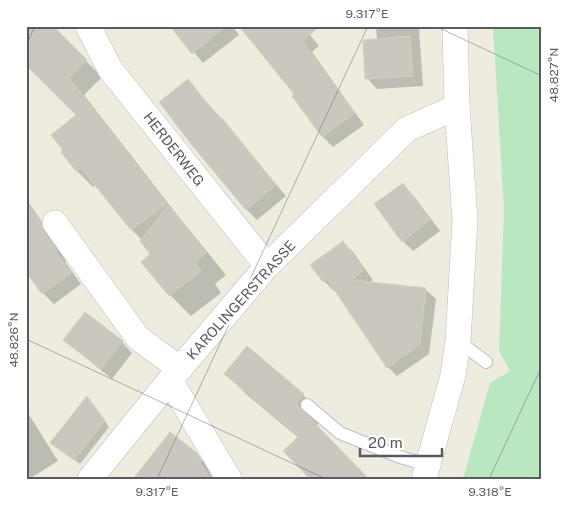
<svg xmlns="http://www.w3.org/2000/svg" width="568" height="505" font-family="'Public Sans',sans-serif">
<rect width="100%" height="100%" fill="#edecdf"/>
<path fill="#b9e8c0" d="M493,26H542V479H463L490,383L510,371L499,351L504,210Z"/>
<g fill="#0003">
<path d="M26,26H51L102,77L84,95L182,221L226,275L215,284L221,293L191,316L170,295L152,254L142,240L132,230L96,185L93,187L77,171L63,152L78,115L28,65L26,67Z"/>
<path d="M172,26H232L239,35L203,63Z"/>
<path d="M303,26L319,46L312,52L364,125L333,147L323,137L296,94Z"/>
<path d="M376,26H431V28H419L423,86L377,89L367,78L377,40Z"/>
<path d="M188,81L232,131L286,196L257,220L246,209Z"/>
<path d="M403,185L413,195L440,231L413,251L403,241Z"/>
<path d="M26,199L51,235L54,243L66,261L65,262L81,284L54,304L43,293L26,268Z"/>
<path d="M343,242L353,252L373,280L369,283L426,290L436,299L429,354L397,376L388,367L335,290L334,291L324,281Z"/>
<path d="M65,340L122,342L132,353L112,379L76,350Z"/>
<path d="M226,374L303,395L324,416L316,426L299,438L247,395Z"/>
<path d="M92,403L109,427L80,464L52,443Z"/>
<path d="M26,410L58,461L29,479L26,476Z"/>
<path d="M196,454L208,466L212,473L211,475L213,479H135Z"/>
</g>
<g fill="#cac8be" stroke="#d2cfbd">
<path d="M26,26H53L87,60L69,78L167,204L131,230L81,168L76,171L61,152L63,150L51,135L76,115L26,65Z"/>
<path d="M170,26H226L192,54Z"/>
<path d="M239,26H320L302,41L355,113L322,137L292,96L294,94Z"/>
<path d="M410,36L413,76L365,79L363,40Z"/>
<path d="M188,79L220,120L222,118L276,185L246,210L191,144L159,102Z"/>
<path d="M403,183L430,220L402,242L374,204Z"/>
<path d="M26,202L41,223L43,231L57,250L55,251L71,273L42,294L26,272Z"/>
<path d="M168,205L206,253L195,262L201,271L169,296L141,262L150,254L140,241Z"/>
<path d="M343,241L364,270L351,280L426,288L420,344L387,368L327,279L323,282L310,265Z"/>
<path d="M85,312L123,341L101,369L63,340Z"/>
<path d="M247,346L304,394L296,404L369,479H310L283,451L299,436L224,374Z"/>
<path d="M87,396L105,421L74,460L50,443Z"/>
<path d="M170,432L197,453L201,460L200,463L210,479H133Z"/>
</g>
<g fill="none" stroke-linecap="round" stroke-linejoin="round">
<defs>
<g id="lane">
<path d="M458,341L486,362"/>
<path d="M307,405L340,433L400,457L428,465"/>
</g>
<g id="street">
<path d="M88,26L110,69L267,266"/>
<path d="M55,223L138,338L180,369"/>
<path d="M170,380L229,479"/>
<path d="M90,479L170,380L267,266L407,129L457,107"/>
<path d="M424,479L453,375L458,341L465,220L457,107L455,26"/>
</g>
</defs>
<use href="#lane" stroke="#bdbec5" stroke-width="14"/>
<use href="#street" stroke="#bdbec5" stroke-width="26"/>
<use href="#lane" stroke="#fff" stroke-width="12"/>
<use href="#street" stroke="#fff" stroke-width="25"/>
</g>
<path fill="none" stroke="#585b62" stroke-width="1" stroke-opacity="0.45" d="M435,26L542,76M26,46L35,26M26,339L326,479M157,479L368,26M489,479L542,366"/>
<g text-anchor="middle" dominant-baseline="central" stroke-width="5" stroke-linejoin="round" paint-order="stroke">
<g font-size="14" fill="#585b62" stroke="#fff">
<text transform="translate(174 149) rotate(52)">HERDERWEG</text>
<text transform="translate(241 300) rotate(-48)">KAROLINGERSTRASSE</text>
</g>
</g>
<rect width="568" height="505" fill="none" stroke="#ffffff" stroke-width="55"/>
<path d="M360 448v8h82v-8" fill="none" stroke="#585b62" stroke-width="2.5"/>
<text x="368" y="448" font-size="15" fill="#585b62" stroke="#ffffff" stroke-width="4" paint-order="stroke">20 m</text>
<rect x="28" y="28" width="512" height="450" fill="none" stroke="#585b62" stroke-width="2"/>
<g font-size="12" text-anchor="middle" fill="#585b62">
<text x="367" y="18">9.317°E</text>
<text transform="translate(554 75) rotate(-90)" y="4">48.827°N</text>
<text transform="translate(14 340) rotate(-90)" y="4">48.826°N</text>
<text x="157" y="496">9.317°E</text>
<text x="490" y="496">9.318°E</text>
</g>
</svg>
